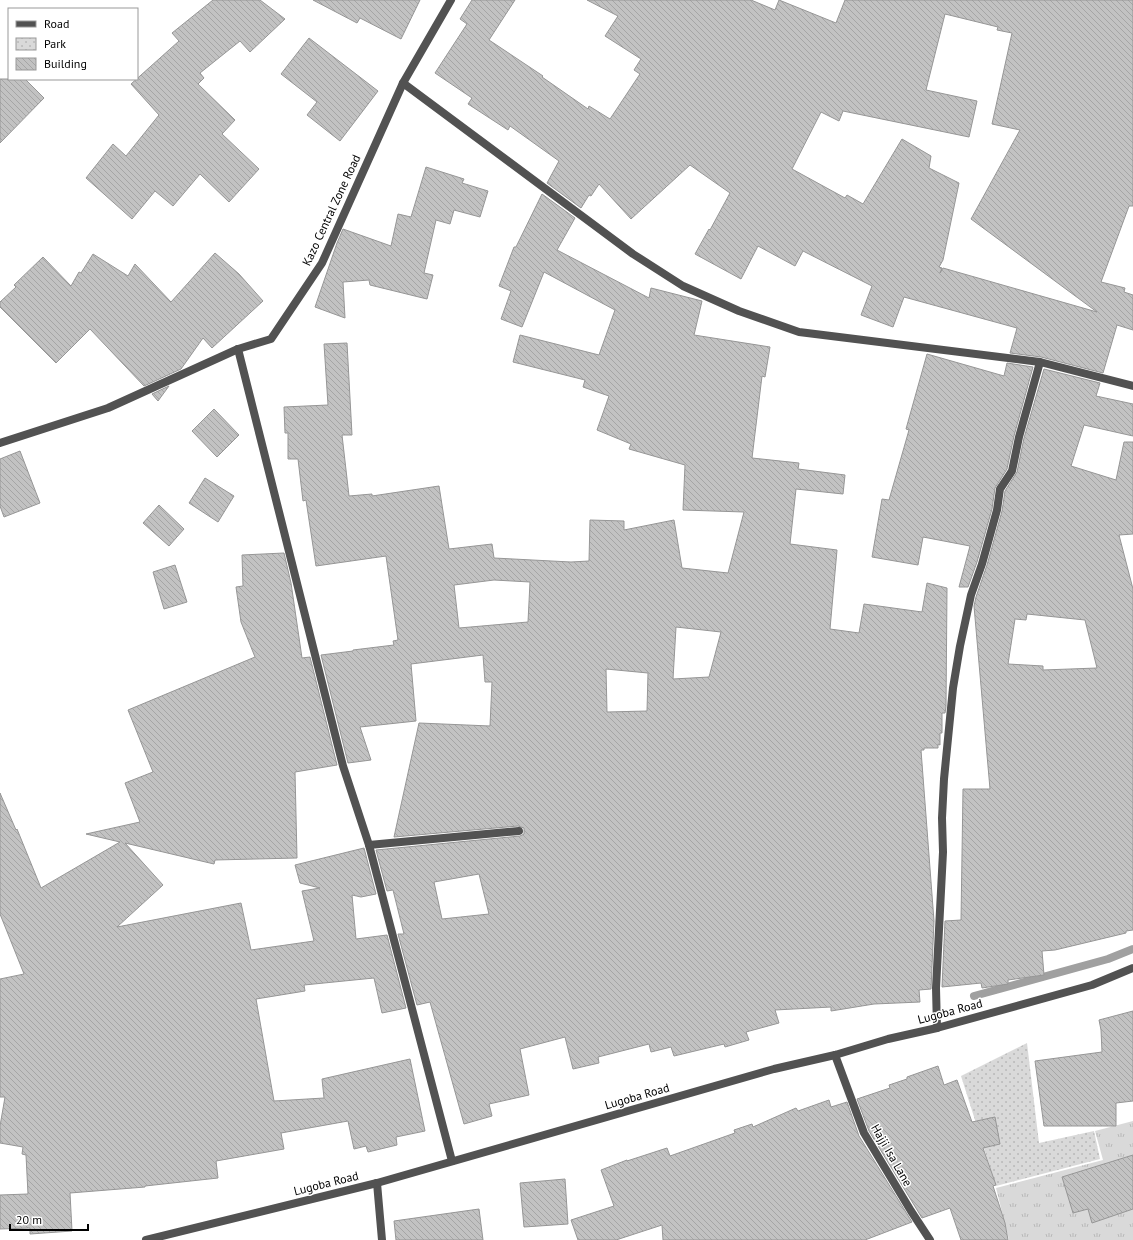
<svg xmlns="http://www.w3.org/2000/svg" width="1133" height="1240" font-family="'PT Sans',sans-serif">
<defs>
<pattern id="grass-tufts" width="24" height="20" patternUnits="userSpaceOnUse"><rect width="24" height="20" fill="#d9d9d9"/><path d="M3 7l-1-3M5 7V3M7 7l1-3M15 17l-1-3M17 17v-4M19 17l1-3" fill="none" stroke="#b8b8b8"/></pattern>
<pattern id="park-dots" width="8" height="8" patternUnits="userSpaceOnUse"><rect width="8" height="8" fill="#d9d9d9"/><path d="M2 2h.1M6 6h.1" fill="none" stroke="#b8b8b8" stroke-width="1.8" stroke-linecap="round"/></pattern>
<pattern id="building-back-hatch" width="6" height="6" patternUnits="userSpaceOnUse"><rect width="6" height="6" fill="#c2c2c2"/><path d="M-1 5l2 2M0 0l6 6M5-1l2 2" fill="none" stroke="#a5a5a5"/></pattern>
</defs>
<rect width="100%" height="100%" fill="#fff"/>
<path fill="url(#grass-tufts)" d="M1133,1121V1240H1009L996,1188L1103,1160L1095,1131Z"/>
<path fill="url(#park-dots)" d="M1027,1043L1039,1143L1094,1131L1100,1159L996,1186L961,1076Z"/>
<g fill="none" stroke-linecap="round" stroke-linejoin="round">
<path stroke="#a0a0a0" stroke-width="8" d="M974,996L1108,959L1133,949"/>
</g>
<g fill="url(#building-back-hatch)" stroke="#969696" fill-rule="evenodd">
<path d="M213,0H260L285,19L250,52L240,41L200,73L204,78L198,84L235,120L222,134L259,169L229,202L200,174L173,206L155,191L132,219L86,178L113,144L126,156L159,115L131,84L179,41L172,33Z"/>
<path d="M313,0H420L401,39L360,18L357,23Z"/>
<path d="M472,0H515L489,40L543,76L542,77L588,109L589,106L610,119L640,74L634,70L641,59L605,36L618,16L587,0H751L775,10L779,0L836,23L845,0H1133V206H1129L1101,282L1125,288L1124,292L1133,295V330L1117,325L1103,373L1041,357L1010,353L1017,328L904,297L893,327L861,315L872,286L803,251L795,266L758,246L741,279L695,254L709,229L710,230L730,193L690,165L631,219L599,184L591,196L589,195L581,208L547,183L559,161L510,126L508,130L468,104L472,98L435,73L467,24L460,19ZM945,14L998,27L997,30L1012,33L992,124L1020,130L971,219L1097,312L943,268L940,273L942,268L939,267L943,260L959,183L929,168L931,156L902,139L863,204L847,195L845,198L792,169L821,112L839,121L843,111L969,137L977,101L926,90Z"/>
<path d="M309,38L378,91L340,141L307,115L317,102L281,74Z"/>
<path d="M0,79H25L44,98L0,143Z"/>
<path d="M426,167L464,179L462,183L488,191L480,217L454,210L450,224L436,220L424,273L433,275L427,299L370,285L369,280L343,282L345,318L315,307L337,243L343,229L391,246L398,214L411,217Z"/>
<path d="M542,194L575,218L557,250L649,298L651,288L702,301L694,335L770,347L765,377L762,376L752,458L799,463L798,469L845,475L843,494L796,489L790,544L837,550L830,629L859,633L864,604L922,612L927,583L947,588L946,707L945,713H942V733H940V745L938,744V748H924V750H921L934,921L931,989L919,990L920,1002L874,1004L831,1011V1007L775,1010L779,1023L746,1032L749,1040L725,1047L724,1044L674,1056L671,1047L651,1052L649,1044L598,1057L599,1063L573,1069L565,1037L520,1049L529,1095L489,1104L492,1116L464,1124L430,1002L417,1005L398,934H404L393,890L387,891L376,850L520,836L524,834V828L518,826L394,837L419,723L490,726L492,682H485L483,655L411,664L416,721L360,727L371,760L348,763L321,655L353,651V650L394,645L393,641L398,640L386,556L316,566L306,500L303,501L298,459H288V433H285L284,407L328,405L324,344L347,343L352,435H342L349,496L372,494V496L439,486L449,549L492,544L494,558L571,562L589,561L590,520L624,521V530L674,520L682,568L728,573L744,512L683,510L685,465L629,449L631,444L597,430L609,396L583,387L585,380L513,362L520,335L599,355L615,310L544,272L522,327L501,319L511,291L499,286L514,247H516ZM494,580L530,582L528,622L459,628L454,585ZM676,627L721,632L709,677L673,679ZM606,669L648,673L647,711L607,712ZM479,874L489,914L442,919L434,882Z"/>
<path d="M215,253L239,274L263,301L212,348L203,338L181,369L144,386L90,329L56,363L0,307V302L16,287L14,285L43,257L71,286L79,272L81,273L93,254L128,276L135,264L171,302Z"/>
<path d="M927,354L1004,376L1007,363L1033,367L1014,436L1007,469L995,488L992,509L977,562L968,587H959L970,546L923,537L918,565L872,557L882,499L889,500L909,430L906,429Z"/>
<path d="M1044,369L1100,383L1096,396L1133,404V436L1084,425L1071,466L1116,480L1124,442H1133V534L1119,535L1133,589V930L1126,931V933L1055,950L1042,951L1044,975L1008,980V984L982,988L981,983L942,987L945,921L961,920L963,789H990L974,606L976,597L987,565L1002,511L1005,491L1017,472L1024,438ZM1027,614L1085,620L1097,668L1043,670V666L1008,664L1015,619L1026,620Z"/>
<path d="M169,386L158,401L152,394Z"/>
<path d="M214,409L239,435L217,457L192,431Z"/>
<path d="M20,451L40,503L4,517L0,506V459Z"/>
<path d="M205,478L234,496L218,522L189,503Z"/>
<path d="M159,505L184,529L169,546L143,523Z"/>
<path d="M284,553L291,583L302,658L310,657L337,765L295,772L297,858L215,860L214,864L125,843L163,885L117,927L241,903L251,950L314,941L302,891L320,888L300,883L295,865L364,848L376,894L361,897L352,895L356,939L387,935L406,1008L382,1013L374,978L304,985L305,991L256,999L274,1101L324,1098L322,1079L410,1059L425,1131L396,1137L397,1145L368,1152L366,1146L354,1149L348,1121L281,1133L284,1149L216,1161L218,1178L145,1186V1187L70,1193L72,1231L30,1234V1228L0,1229V1195L28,1194L26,1155L22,1154L23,1147L0,1143V1126L5,1097H0V979L24,974L0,914V793L16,830L17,829L41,888L120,842L86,834L140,822L125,783L153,772L128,710L255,657L241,622L236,587L243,586L242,555Z"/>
<path d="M175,565L187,602L164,609L153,572Z"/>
<path d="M1133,1011V1101L1116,1103V1126H1044L1035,1061L1102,1052L1101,1030L1099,1020Z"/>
<path d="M938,1066L944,1085L957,1080L972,1122L995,1117L1000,1144L983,1148L996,1185L993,1186L1005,1223L1008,1240H961L950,1208L922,1218L869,1131L857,1099L890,1088L889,1085L907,1079V1077Z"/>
<path d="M829,1100L831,1107L847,1102L859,1136L912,1222L865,1240H663L662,1225L616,1240H578L571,1220L614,1206L601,1170L627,1160V1161L667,1148L670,1156L735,1133L734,1130L752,1124L753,1127L796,1108L798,1111Z"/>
<path d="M1133,1155V1209L1092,1223L1088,1209L1073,1213L1062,1177Z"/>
<path d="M565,1179L568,1224L524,1227L520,1183Z"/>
<path d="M479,1209L483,1240H396L394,1221Z"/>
</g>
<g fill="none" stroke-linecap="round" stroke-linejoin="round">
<g stroke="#525252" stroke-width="8">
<path d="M403,83L633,254L683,286L739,311L799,332L1040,362L1133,386"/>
<path d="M238,349L343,766L369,845L452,1161"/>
<path d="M0,443L108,408L238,349L271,339L322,263L403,83L451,0"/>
<path d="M369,845L519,831"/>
<path d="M937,1028L936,988L943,852L942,818L944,779L953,688L960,646L971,595L982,564L997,510L1000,489L1012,471L1019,437L1040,362"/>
<path d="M835,1055L864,1133L911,1211L930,1240"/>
<path d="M377,1183L382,1240"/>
</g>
<path stroke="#525252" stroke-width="8" d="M146,1240L377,1183L774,1069L835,1055L888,1039L937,1028L1092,985L1133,968"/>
</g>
<g text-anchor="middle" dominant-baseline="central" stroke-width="3" stroke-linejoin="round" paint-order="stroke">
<g font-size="12" fill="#000" stroke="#fff">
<text transform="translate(331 210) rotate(-65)">Kazo Central Zone Road</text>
<text transform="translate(950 1011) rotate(-15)">Lugoba Road</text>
<text transform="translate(637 1096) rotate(-16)">Lugoba Road</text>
<text transform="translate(892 1155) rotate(60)">Hajji Isa Lane</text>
<text transform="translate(326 1183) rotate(-14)">Lugoba Road</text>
</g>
</g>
<rect x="8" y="8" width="130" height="72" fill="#ffffff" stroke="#999999"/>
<rect x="16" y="21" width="20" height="6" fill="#525252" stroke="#999999"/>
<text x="44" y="28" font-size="12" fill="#000000">Road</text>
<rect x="16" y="38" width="20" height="12" fill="url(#park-dots)" stroke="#999999"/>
<text x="44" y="48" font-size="12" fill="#000000">Park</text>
<rect x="16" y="58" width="20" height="12" fill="url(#building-back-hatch)" stroke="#999999"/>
<text x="44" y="68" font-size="12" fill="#000000">Building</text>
<path d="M10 1224v6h78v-6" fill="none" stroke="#000000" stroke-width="2"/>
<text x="16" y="1224" font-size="12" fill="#000000" stroke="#ffffff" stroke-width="3" paint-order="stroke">20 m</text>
</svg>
